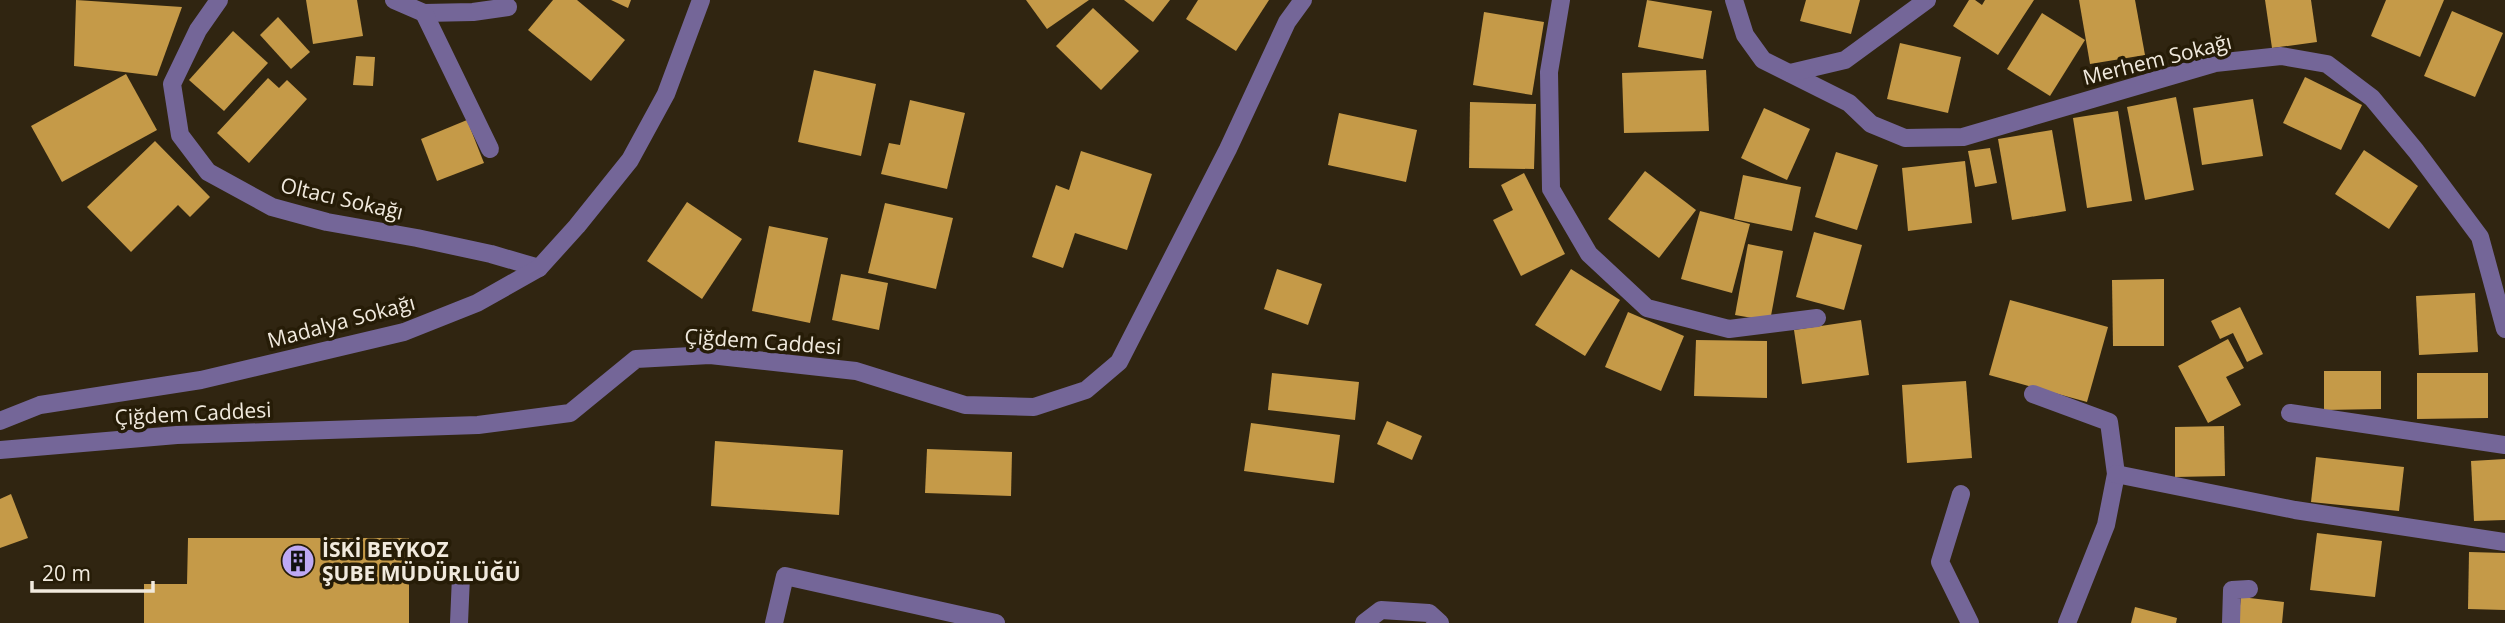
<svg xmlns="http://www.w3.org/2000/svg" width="2505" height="623" font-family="'Open Sans',sans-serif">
<rect width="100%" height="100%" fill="#302511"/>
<g fill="#c59a48">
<path d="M76,0L182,7L157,76L74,66Z"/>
<path d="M306,0H357L363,36L313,44Z"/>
<path d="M553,0H577L625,40L591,81L528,30Z"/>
<path d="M611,0H631L628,8Z"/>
<path d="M1026,0H1089L1047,29Z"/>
<path d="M1124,0H1170L1153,22Z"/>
<path d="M1198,0H1269L1236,51L1186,19Z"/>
<path d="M1647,0L1712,11L1703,59L1638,47Z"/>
<path d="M1806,0H1860L1851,34L1800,21Z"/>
<path d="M1969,0H1975L1982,5L1985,0H2034L1998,55L1953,26Z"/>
<path d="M2079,0H2135L2145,55L2090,64Z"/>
<path d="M2265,0H2311L2317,42L2272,48Z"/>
<path d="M2386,0H2444L2420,57L2371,36Z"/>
<path d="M1093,8L1139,51L1101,90L1056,46Z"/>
<path d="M2452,11L2503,33L2475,97L2424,76Z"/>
<path d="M1484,12L1544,22L1532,95L1473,85Z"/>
<path d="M2042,13L2085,40L2050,96L2007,69Z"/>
<path d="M278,17L310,52L291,69L260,35Z"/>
<path d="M233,31L268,63L224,111L189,80Z"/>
<path d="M1900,43L1961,57L1948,113L1887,99Z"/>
<path d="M356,56L375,57L373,86L353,85Z"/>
<path d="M814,70L876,84L861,156L798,142Z"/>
<path d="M1706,70L1709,131L1624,133L1622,73Z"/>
<path d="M126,74L157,130L62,182L31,126Z"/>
<path d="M2305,77L2362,105L2341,150L2283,123Z"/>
<path d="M268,78L279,88L287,80L307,99L249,163L217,133Z"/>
<path d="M2176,97L2194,190L2145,200L2127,107Z"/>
<path d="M2253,99L2263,156L2202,165L2193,108Z"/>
<path d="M910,100L965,113L947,189L881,174L889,143L900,145Z"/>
<path d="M1470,102L1536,104L1534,169L1469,168Z"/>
<path d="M1764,108L1810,129L1787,180L1741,158Z"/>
<path d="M2118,111L2132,201L2087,208L2073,118Z"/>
<path d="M1339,113L1417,130L1406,182L1328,165Z"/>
<path d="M467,120L484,163L437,181L421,139Z"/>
<path d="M2052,130L2066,211L2012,220L1998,139Z"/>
<path d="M155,141L210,197L190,217L178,205L131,252L87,207Z"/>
<path d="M1990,148L1997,183L1975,187L1968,151Z"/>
<path d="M2364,150L2418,186L2389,229L2335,194Z"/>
<path d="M1081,151L1152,174L1127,250L1075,233L1063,268L1032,257L1056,185L1069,190Z"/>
<path d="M1836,152L1878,165L1857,230L1815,217Z"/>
<path d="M1965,161L1972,223L1908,231L1902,168Z"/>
<path d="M1645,171L1696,210L1659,258L1608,219Z"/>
<path d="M1524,173L1565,254L1521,276L1493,220L1513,210L1501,185Z"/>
<path d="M1743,175L1801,187L1792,231L1734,219Z"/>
<path d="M687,202L742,239L702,299L647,261Z"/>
<path d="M885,203L953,218L936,289L868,273Z"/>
<path d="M1700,211L1750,224L1732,293L1681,279Z"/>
<path d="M769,226L828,238L810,323L752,311Z"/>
<path d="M1814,232L1862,245L1844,310L1796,297Z"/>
<path d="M1748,244L1783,251L1770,321L1735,315Z"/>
<path d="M1277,269L1322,284L1308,325L1264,309Z"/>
<path d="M1571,269L1620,300L1585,356L1535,325Z"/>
<path d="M841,274L888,283L879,330L832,320Z"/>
<path d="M2164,279V346H2113L2112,280Z"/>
<path d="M2475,293L2478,352L2419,355L2416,296Z"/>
<path d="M2010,300L2108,327L2087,402L1989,375Z"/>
<path d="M2240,307L2263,354L2247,362L2233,333L2220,339L2211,321Z"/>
<path d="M1628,312L1684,336L1661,391L1605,367Z"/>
<path d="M1861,320L1869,375L1802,384L1794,330Z"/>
<path d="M2228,339L2244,368L2226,377L2241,405L2208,423L2178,366Z"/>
<path d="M1696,340L1767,341V398L1694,396Z"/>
<path d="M2324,371H2381V409L2324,410Z"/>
<path d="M1272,373L1359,382L1355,420L1268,410Z"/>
<path d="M2417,373H2488V418L2417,419Z"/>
<path d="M1966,381L1972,458L1907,463L1902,385Z"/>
<path d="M1387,421L1422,436L1412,460L1377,444Z"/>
<path d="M1251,423L1340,435L1334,483L1244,471Z"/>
<path d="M2224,426L2225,476L2175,477V427Z"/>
<path d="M715,441L843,450L839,515L711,506Z"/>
<path d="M927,449L1012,452L1011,496L925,493Z"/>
<path d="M2316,457L2404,467L2399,511L2311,502Z"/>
<path d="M2505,459V520L2474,521L2471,461Z"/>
<path d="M11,494L28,538L0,548V499Z"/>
<path d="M2317,533L2382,541L2375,597L2310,590Z"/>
<path d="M188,538H409V623H144V584H187Z"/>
<path d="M2469,552L2505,553V610L2468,609Z"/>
<path d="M2241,597L2284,602L2282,623H2238Z"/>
<path d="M2135,607L2177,618L2176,623H2131Z"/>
</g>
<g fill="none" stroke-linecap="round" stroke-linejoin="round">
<g stroke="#746698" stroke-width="18">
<path d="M219,0L198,30L172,84L180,135L208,172L272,207L327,222L417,238L491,254L539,268"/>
<path d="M394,0L424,13L473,12L508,7"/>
<path d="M1561,0L1549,72L1551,189L1589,254L1647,308L1729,329L1817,318"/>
<path d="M1734,0L1745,35L1763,60L1849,103L1871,124L1905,138L1963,137L2215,63L2281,56L2327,64L2372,98L2416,151L2480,237L2505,329"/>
<path d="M424,13L490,149"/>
<path d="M1790,73L1845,60L1927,0"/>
<path d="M2033,394L2109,422L2116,474L2106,525L2067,623"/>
<path d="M2290,413L2505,445"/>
<path d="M0,421L40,405L201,380L404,332L477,303L539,268L577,226L630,160L666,94L701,0"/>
<path d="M0,450L177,435L478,425L570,413L636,359L710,355L856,371L965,405L1034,407L1086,390L1119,362L1228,149L1287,22L1303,0"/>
<path d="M2116,474L2295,510L2505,542"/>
<path d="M1961,494L1940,562L1970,623"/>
<path d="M459,623L461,576"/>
<path d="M774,623L785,576L996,623"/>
<path d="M1364,623L1381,610L1429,613L1440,623"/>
<path d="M2231,623L2232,590L2249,589"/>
</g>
</g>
<defs>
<symbol id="building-disc" viewBox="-11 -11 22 22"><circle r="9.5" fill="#bea9f4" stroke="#261c07"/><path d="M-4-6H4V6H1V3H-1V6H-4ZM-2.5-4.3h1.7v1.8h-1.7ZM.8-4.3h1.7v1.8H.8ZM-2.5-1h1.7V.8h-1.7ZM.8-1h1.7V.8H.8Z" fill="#111"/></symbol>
</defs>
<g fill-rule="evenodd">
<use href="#building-disc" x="279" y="542" width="38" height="38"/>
</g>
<g text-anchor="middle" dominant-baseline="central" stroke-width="7" stroke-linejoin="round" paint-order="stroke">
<g font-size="21" fill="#f1eade" stroke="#261c07">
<text transform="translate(2157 59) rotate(-14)">Merhem Sokağı</text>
<text transform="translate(342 198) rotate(13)">Oltacı Sokağı</text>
<text transform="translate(341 321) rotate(-15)">Madalya Sokağı</text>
<text transform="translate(763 341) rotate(4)">Çiğdem Caddesi</text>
<text transform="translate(193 413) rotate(-3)">Çiğdem Caddesi</text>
</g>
<g font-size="21" font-weight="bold" fill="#f1eade" stroke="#261c07" text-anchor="start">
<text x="322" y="549">İSKİ BEYKOZ<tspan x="322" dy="24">ŞUBE MÜDÜRLÜĞÜ</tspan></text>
</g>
</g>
<path d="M32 581v10h121v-10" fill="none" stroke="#f1eade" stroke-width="3.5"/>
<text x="42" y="581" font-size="21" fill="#f1eade" stroke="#261c07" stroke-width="5" paint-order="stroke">20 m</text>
</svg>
